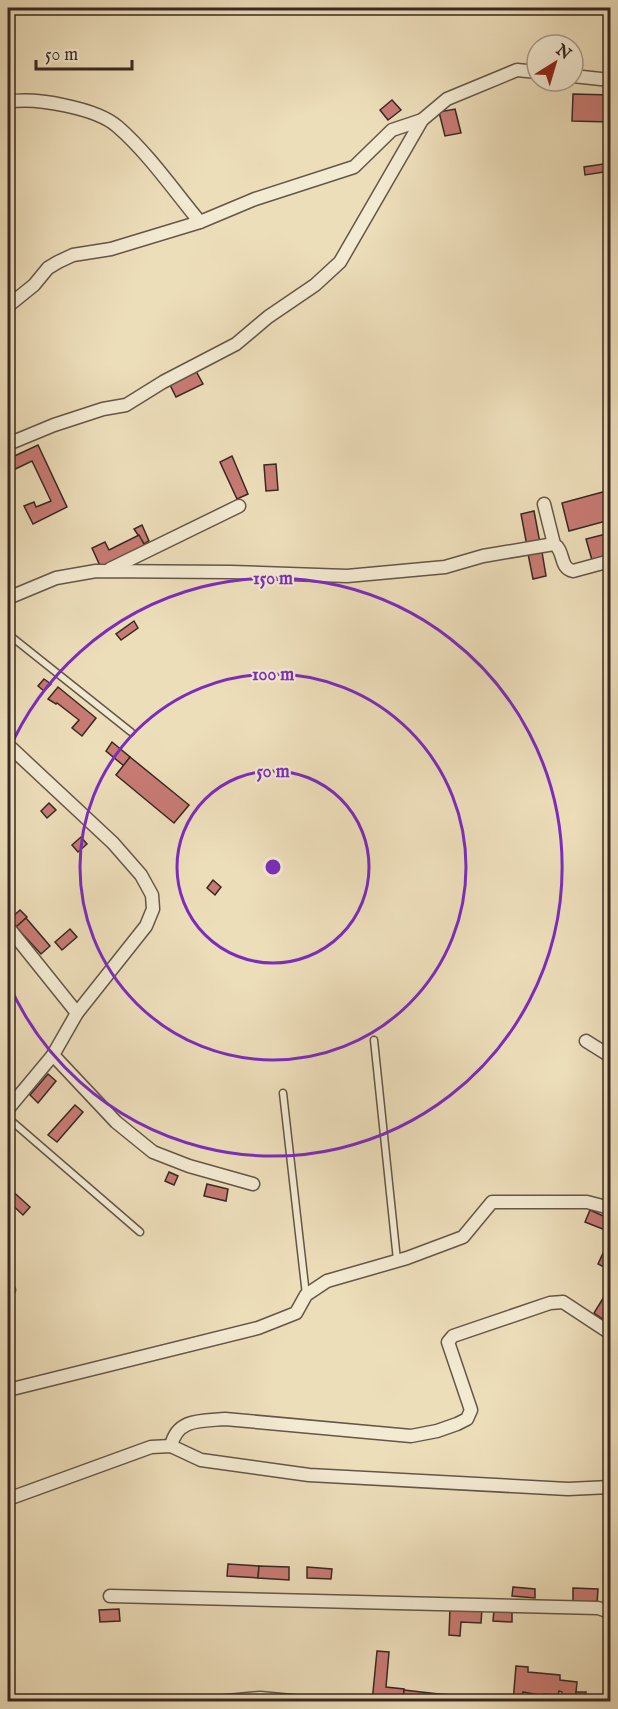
<svg xmlns="http://www.w3.org/2000/svg" width="618" height="1709" font-family="'IM FELL English',serif">
<rect width="100%" height="100%" fill="#eddeba"/>
<filter id="stains"><feTurbulence type="fractalNoise" baseFrequency=".00333" numOctaves="4"/><feColorMatrix values="0 0 0 0 .2 0 0 0 0 .09 0 0 0 0 .02 0 0 0 .5 -.17"/></filter>
<radialGradient id="worn" r=".72"><stop offset=".6" stop-color="#630" stop-opacity="0"/><stop offset="1" stop-color="#630" stop-opacity=".3"/></radialGradient>
<g fill="#c87b74" stroke="#372822" stroke-width="1.5">
<path d="M10,74L14,97L8,98V75Z"/>
<path d="M573,94L610,95V122L572,121Z"/>
<path d="M392,100L401,110L388,120L380,110Z"/>
<path d="M455,109L461,133L445,136L439,112Z"/>
<path d="M610,163V171L585,175L584,167Z"/>
<path d="M196,371L203,384L176,397L170,385Z"/>
<path d="M38,445L67,507L33,524L24,506L34,502L36,507L51,501L32,461L9,472L8,459Z"/>
<path d="M232,456L248,494L237,499L220,462Z"/>
<path d="M276,464L278,490L266,491L264,465Z"/>
<path d="M610,490V520L569,531L562,503Z"/>
<path d="M534,511L540,543L527,546L521,514Z"/>
<path d="M142,525L149,541L144,544L134,529Z"/>
<path d="M610,533V555L592,560L586,539Z"/>
<path d="M139,535L145,546L101,568L92,548L105,542L109,550Z"/>
<path d="M542,552L546,576L533,579L528,554Z"/>
<path d="M134,621L138,628L121,640L116,634Z"/>
<path d="M44,679L51,684L44,691L38,686Z"/>
<path d="M58,687L96,718L82,736L72,728L79,720L57,703L56,704L48,699Z"/>
<path d="M112,742L130,757L124,766L106,751Z"/>
<path d="M130,757L189,805L174,823L116,775Z"/>
<path d="M49,803L56,810L47,818L41,811Z"/>
<path d="M81,837L87,844L78,852L72,845Z"/>
<path d="M213,880L221,887L215,895L207,888Z"/>
<path d="M20,910L27,917L16,927L10,919Z"/>
<path d="M26,918L50,946L41,954L16,927Z"/>
<path d="M70,929L77,937L62,950L55,942Z"/>
<path d="M48,1074L56,1081L38,1103L30,1095Z"/>
<path d="M75,1105L83,1112L57,1142L48,1135Z"/>
<path d="M169,1172L178,1176L174,1185L165,1181Z"/>
<path d="M207,1184L228,1189L226,1201L204,1196Z"/>
<path d="M8,1187L30,1207L23,1215L8,1201Z"/>
<path d="M590,1210L610,1219V1232L585,1222Z"/>
<path d="M606,1247L610,1248V1270L598,1264Z"/>
<path d="M610,1287V1324L594,1313Z"/>
<path d="M228,1564L259,1566L258,1578L227,1576Z"/>
<path d="M259,1566L289,1567V1580L258,1578Z"/>
<path d="M307,1567L332,1569L331,1579L307,1578Z"/>
<path d="M513,1587L535,1589V1598L512,1596Z"/>
<path d="M573,1588L598,1589L597,1603L573,1602Z"/>
<path d="M450,1607L482,1609L481,1623L461,1622L460,1636L449,1635Z"/>
<path d="M119,1609L120,1621L100,1622L99,1610Z"/>
<path d="M494,1609L512,1610V1622L493,1621Z"/>
<path d="M377,1651L389,1652L386,1687L404,1689L403,1702H372Z"/>
<path d="M516,1666L528,1667V1672L560,1675V1680L577,1682L575,1702H561L562,1692L559,1691L558,1695L544,1694V1696L523,1692L522,1702H513Z"/>
<path d="M610,1681V1702H606V1699H603L604,1687L610,1688Z"/>
<path d="M404,1690L438,1694L437,1702H403Z"/>
<path d="M576,1692H586L585,1702H575Z"/>
<path d="M438,1694L453,1695L452,1702H437Z"/>
<path d="M66,1695L67,1702H29V1698Z"/>
<path d="M453,1695L485,1698V1702H452Z"/>
<path d="M485,1698L499,1699V1702H485Z"/>
</g>
<g fill="none" stroke-linecap="round" stroke-linejoin="round">
<defs>
<g id="lane">
<path d="M8,634L131,732"/>
<path d="M374,1040L397,1260"/>
<path d="M283,1093L306,1295"/>
<path d="M8,1118L140,1232"/>
<path d="M8,1286L12,1290"/>
</g>
<g id="street">
<path d="M573,76L610,80"/>
<path d="M8,102C35,97 97,108 118,127C148,153 175,192 200,222"/>
<path d="M8,306L34,285L48,268L58,262L73,255L111,249L200,222L255,199L354,167L392,130L422,120"/>
<path d="M8,444L54,425L103,409L126,405L163,382L236,344L268,317L315,285L340,262L422,120L447,99L517,70L537,72"/>
<path d="M544,504L554,544"/>
<path d="M110,569L239,506"/>
<path d="M8,598L56,578L96,571L231,572L347,576L445,567L483,556L554,544C565,551 559,568 573,571L610,561"/>
<path d="M8,745L113,843L141,875L152,895L153,909L146,926L77,1013"/>
<path d="M8,927L77,1013L53,1055L116,1122L153,1152L189,1166L253,1184"/>
<path d="M586,1041L610,1056"/>
<path d="M8,1109L53,1055"/>
<path d="M8,1390L258,1328L296,1313L306,1295L327,1281L407,1258L463,1237L492,1202H587L610,1208"/>
<path d="M171,1446C177,1418 202,1421 225,1419L411,1436L437,1431L457,1424L467,1419L471,1410L448,1342L453,1336L550,1303L563,1302L610,1333"/>
<path d="M8,1499L151,1447L171,1446L201,1460L309,1475L568,1489L610,1487"/>
<path d="M110,1596L598,1608L610,1612"/>
<path d="M216,1702L260,1698L303,1702"/>
</g>
</defs>
<use href="#lane" stroke="#645648" stroke-width="9"/>
<use href="#street" stroke="#645648" stroke-width="15"/>
<use href="#lane" stroke="#f3ead2" stroke-width="6"/>
<use href="#street" stroke="#f3ead2" stroke-width="12"/>
</g>
<g fill="none" stroke="#7b2cbf" stroke-width="3">
<circle cx="273" cy="867" r="96"/>
<circle cx="273" cy="867" r="193"/>
<path d="M8 752A289 289 0 1 1 8 982"/>
</g>
<circle cx="273" cy="867" r="9" fill="#7b2cbf" stroke="#f3ead2" stroke-width="3"/>
<g font-size="18" text-anchor="middle" font-weight="bold" fill="#7b2cbf" stroke="#f3ead2" stroke-width="4.5" stroke-linejoin="round" paint-order="stroke">
<text x="273" y="584">150 m</text>
<text x="273" y="680">100 m</text>
<text x="273" y="777">50 m</text>
</g>
<rect width="618" height="1709" fill="none" stroke="#eddeba" stroke-width="30"/>
<rect x="9" y="9" width="600" height="1691" fill="none" stroke="#372822" stroke-width="3"/>
<rect x="15" y="15" width="588" height="1679" fill="none" stroke="#372822" stroke-width="1.5"/>
<g transform="translate(555 63) rotate(37)"><circle r="28" fill="#f3ead2" stroke="#a89c8c" stroke-width="1.5"/>
<path d="M0-4.5L10 22L0 15L-10 22Z" fill="#8f2418"/>
<text y="-9" font-size="16" font-weight="bold" text-anchor="middle" fill="#372822">N</text>
</g>
<path d="M36 60v9h96v-9" fill="none" stroke="#372822" stroke-width="3"/>
<text x="45" y="60" font-size="18" fill="#372822" stroke="#f3ead2" stroke-width="4.5" paint-order="stroke">50 m</text>
<rect width="100%" height="100%" filter="url(#stains)"/>
<rect width="100%" height="100%" fill="url(#worn)"/>
</svg>
